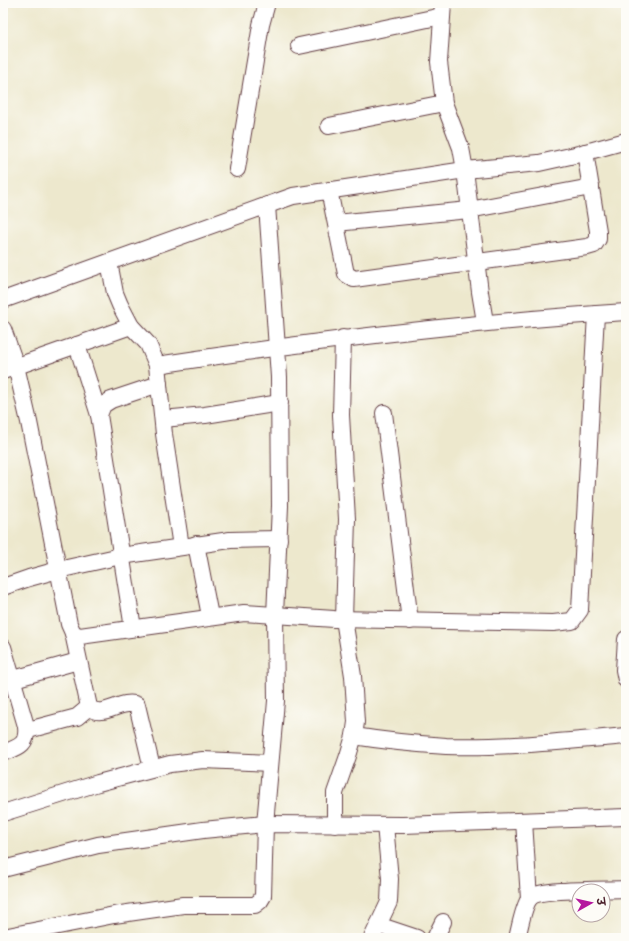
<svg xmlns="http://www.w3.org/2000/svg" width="629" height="941" font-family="'Comic Neue','Playpen Sans Deva',sans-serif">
<rect width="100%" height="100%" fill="#fdfcf7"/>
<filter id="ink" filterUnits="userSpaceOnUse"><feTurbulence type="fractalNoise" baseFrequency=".025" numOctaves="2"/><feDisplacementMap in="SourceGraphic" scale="8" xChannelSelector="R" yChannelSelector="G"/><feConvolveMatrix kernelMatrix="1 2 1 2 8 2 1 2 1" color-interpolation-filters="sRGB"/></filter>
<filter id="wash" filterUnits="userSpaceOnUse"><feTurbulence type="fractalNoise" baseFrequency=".012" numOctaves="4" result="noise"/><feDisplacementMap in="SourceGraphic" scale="16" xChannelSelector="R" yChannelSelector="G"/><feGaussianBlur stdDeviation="0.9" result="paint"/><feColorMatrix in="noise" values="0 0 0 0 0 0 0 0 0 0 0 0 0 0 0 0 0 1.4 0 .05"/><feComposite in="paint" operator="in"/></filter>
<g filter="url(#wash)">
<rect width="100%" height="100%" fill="#ede8cd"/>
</g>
<g filter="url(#ink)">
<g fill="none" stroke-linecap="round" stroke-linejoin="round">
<defs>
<g id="minor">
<path d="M443,3L439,62L444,103L461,148L465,170L480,292L485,322"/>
<path d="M299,46L442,16"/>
<path d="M329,126L444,103"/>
<path d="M237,169L261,25L267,3"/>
<path d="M329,190L345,269L346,274L354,279L587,247L594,245L598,239V231L585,152"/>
<path d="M336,223L469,210L591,187"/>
<path d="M109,262L115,293L120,305L131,326L148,344L157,365L164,434L181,547"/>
<path d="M3,300L293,196L465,170L539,163L575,155L626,141"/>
<path d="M3,329L16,366L29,422L69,624L73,633L80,636L244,613L334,619L553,623L572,621L580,610L596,314"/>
<path d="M77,345L99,415"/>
<path d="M157,365C313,341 469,322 626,312"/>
<path d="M3,371L131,326"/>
<path d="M384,413L410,621"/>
<path d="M163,419L205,415L280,403"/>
<path d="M196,544L210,616"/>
<path d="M3,587L29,578L58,570L121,556L230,540L279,539"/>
<path d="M133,628L99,415L103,405L111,400L159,384"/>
<path d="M73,633L89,707C102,720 122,698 137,705L152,768"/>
<path d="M626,639L624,670L626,680"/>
<path d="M3,647L26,726C28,745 19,747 3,753"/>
<path d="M3,682L78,661"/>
<path d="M26,726L28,730L77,717L89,707"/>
<path d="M354,736C385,741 415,744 446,746C506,748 566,741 626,736"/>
<path d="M3,813L98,783L170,764L203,760L270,763"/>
<path d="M524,821L529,899"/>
<path d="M335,825V793L348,756L354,736L356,722L353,676L344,619L347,519L341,415L343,338"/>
<path d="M3,869L98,845L203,830L265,824L403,825L626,817"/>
<path d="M378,925L417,938"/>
<path d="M3,937L114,915L183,905H255L260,901L263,896L265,824L276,701L275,615L280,506L279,377L267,205"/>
<path d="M372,938L389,902L390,879L385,825"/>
<path d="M435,938L443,922"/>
<path d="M517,938C520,927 523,908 529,899C536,888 610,890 626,889"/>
</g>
</defs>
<use href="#minor" stroke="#623d43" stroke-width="18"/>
<use href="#minor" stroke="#fff" stroke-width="16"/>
</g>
</g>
<rect width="629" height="941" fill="none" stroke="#fdfcf7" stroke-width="16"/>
<g transform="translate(591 903) rotate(82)"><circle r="19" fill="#fdfcf7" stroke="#b5a4a5"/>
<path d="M0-3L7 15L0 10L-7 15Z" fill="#b5179e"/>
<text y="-6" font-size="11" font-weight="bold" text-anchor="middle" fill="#4a1f2b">उ</text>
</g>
</svg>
